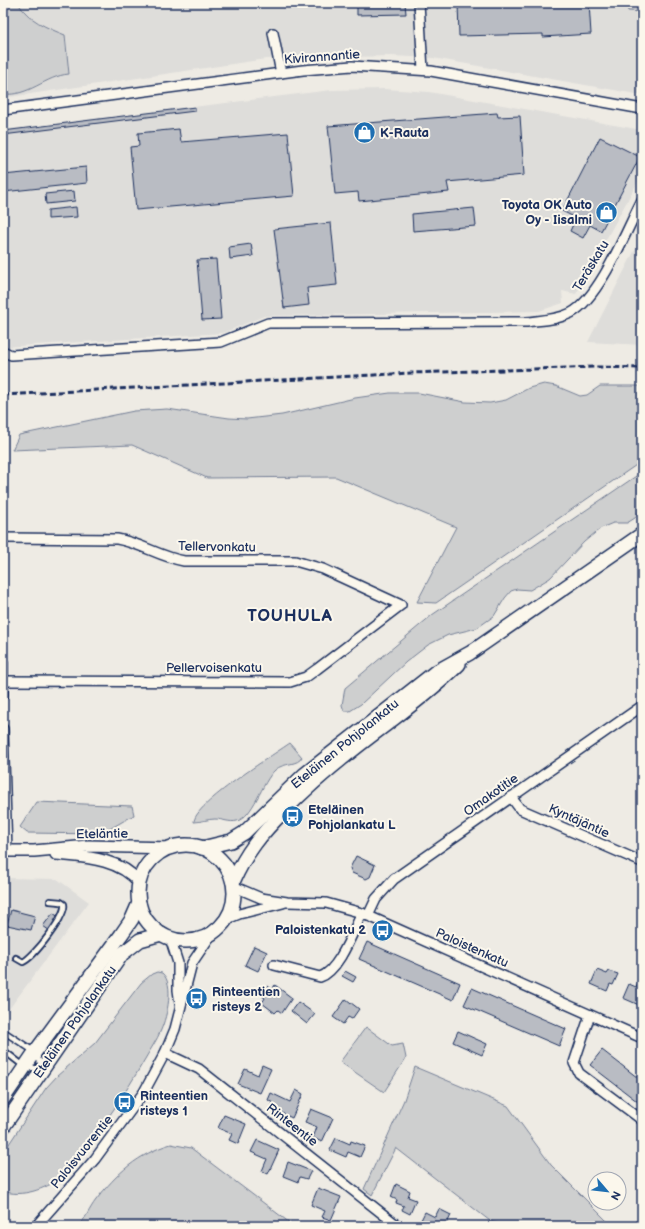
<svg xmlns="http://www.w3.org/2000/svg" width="645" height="1229" font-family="'Balsamiq Sans',sans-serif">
<rect width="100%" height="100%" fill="#eeebe4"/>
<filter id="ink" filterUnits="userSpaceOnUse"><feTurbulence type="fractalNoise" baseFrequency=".025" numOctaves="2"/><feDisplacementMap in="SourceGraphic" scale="8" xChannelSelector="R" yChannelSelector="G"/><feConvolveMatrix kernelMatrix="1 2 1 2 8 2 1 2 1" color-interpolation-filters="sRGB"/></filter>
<g filter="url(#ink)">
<g fill="#deddda">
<path d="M3,3H642V95L433,58L391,56L266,59L3,98Z"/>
<path d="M385,89L429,92L642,130V174L576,294L562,291L563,303L539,311L264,316L223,333L3,347V130L332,90Z"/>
<path d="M642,236V345L588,342Z"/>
<path d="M3,878L57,879L89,902L3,1017Z"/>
</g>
<g fill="#cecfcf" stroke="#747f96">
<path d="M3,3H18C28,20 47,28 65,35L69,74C45,76 29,97 3,94Z"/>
<path d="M626,3H642V12L628,11Z"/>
<path d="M544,384L556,386L580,396L587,395L600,386H642V461L436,603L417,602L456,527L336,477L207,478L132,445L12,450L19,435L134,411L167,409L229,418L247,419L282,415L355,398L390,393H419L465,402L490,403L506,400L529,388Z"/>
<path d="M642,472V506L635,518L627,523H613L601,528L584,542L550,578L530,590L517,589L511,591L505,598L494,616L477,628L448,635L428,645L406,662L361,704L350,711H344L342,705L345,688L432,615Z"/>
<path d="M290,743L302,757C298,766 284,762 275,770C262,782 253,817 237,821C230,823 222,819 215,819C208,819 201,822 194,822C194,804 273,755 290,743Z"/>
<path d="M37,802L132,806L134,815L101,834L27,833L20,827Z"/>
<path d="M157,972L162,973C175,984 167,1016 161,1030C157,1040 150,1050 145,1059C125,1094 103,1127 78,1157C72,1164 67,1173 60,1178C46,1189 21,1198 3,1191V1153L46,1088L57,1076L95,1043L141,983L152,974Z"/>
<path d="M366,1027L392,1046L403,1044L406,1058L384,1092L340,1062Z"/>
<path d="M415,1067L508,1106L551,1165L608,1222L642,1223V1226H507L490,1221L396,1148L372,1195L364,1189L404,1100Z"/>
<path d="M171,1144L191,1148L294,1226H78C86,1219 89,1209 96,1200C117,1173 138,1154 171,1144Z"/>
</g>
<g fill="#b9bcc3" stroke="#1b2f5e">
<path d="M357,3H405L406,14L357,15Z"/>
<path d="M458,3H589L591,34L543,37V34L459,36Z"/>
<path d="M195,107V111L3,135V131Z"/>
<path d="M497,113L498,117L520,116L524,175L447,182L449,192L359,201L358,192L335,194L328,126Z"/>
<path d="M179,129L181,142L288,133L294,196L136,210L130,147L139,146L138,133Z"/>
<path d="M600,137L640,157L601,231L590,225L583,238L570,231L576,218L562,211Z"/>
<path d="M86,167L87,183L3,192V175Z"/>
<path d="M74,191L75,201L46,204L45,194Z"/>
<path d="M76,207L77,217L48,219V210Z"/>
<path d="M474,208L476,226L413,231L412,214Z"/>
<path d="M331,223L337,285L307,288L309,305L284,308L274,229Z"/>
<path d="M251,244L253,256L230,259L229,247Z"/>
<path d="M216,259L221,319L202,320L197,260Z"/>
<path d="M356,856L375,865L370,877L366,879L352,873L350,868Z"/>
<path d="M11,910L35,916L31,930L7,925Z"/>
<path d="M53,913L63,920L53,933L43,926Z"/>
<path d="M367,942L460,983L453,1000L359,959Z"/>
<path d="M254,946L267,952L258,971L245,965Z"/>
<path d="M597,970L607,974L609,971L618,974L613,985L610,984L607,991L591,984Z"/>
<path d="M345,971L356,977L353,982L342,976Z"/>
<path d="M642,973V998L639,1005L623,998L629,984L636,987Z"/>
<path d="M275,985L292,998L282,1013L278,1010L275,1013L262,1003L265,998L261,995L267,986L272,989Z"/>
<path d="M472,988L566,1029L559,1046L464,1005Z"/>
<path d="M346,999L359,1009L352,1019L348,1017L343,1024L333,1017Z"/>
<path d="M298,1002L315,1014L307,1024L291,1011Z"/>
<path d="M458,1031L487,1044L482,1055L453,1042Z"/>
<path d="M602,1050L642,1081V1105L590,1065Z"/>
<path d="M262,1065L271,1069L260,1093L238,1084L245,1069L258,1075Z"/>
<path d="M296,1090L303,1094L292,1118L271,1108L273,1103L268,1100L271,1093L290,1102Z"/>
<path d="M311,1109L333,1118L322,1142L313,1138L317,1127L305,1122Z"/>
<path d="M224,1115L246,1124L238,1144L229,1140L232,1134L218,1128Z"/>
<path d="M336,1138L350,1144L351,1141L365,1146L360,1157L348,1152L346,1157L330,1150Z"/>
<path d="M257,1140L279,1150L268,1174L262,1171L267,1159L251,1152Z"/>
<path d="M288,1162L311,1171L307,1179L300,1177L298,1182L283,1176Z"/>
<path d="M396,1184L410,1191L408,1197L416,1200L410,1214L402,1210L404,1206L396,1203L397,1200L391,1197Z"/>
<path d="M318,1188L341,1197L331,1220L322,1217L325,1211L311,1205Z"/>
<path d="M439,1209L451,1215L446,1226H418L425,1212L435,1217Z"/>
</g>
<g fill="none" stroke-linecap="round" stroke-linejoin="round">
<defs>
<g id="service">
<path d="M16,958L23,962C34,957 67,915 64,904L61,902L50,901"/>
<path d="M3,1031L35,1052L42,1067"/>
<path d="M3,1050L25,1067L41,1069"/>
</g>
<g id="minor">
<path d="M419,3L423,70"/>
<path d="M273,33L281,73"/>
<path d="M3,110L303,70L352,66L431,71L642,109"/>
<path d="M3,351L11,355L221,342L268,323L527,322C542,320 557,320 571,313C600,298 627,229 642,200"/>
<path d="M3,538L117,539C141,543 160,557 184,561H295L323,569L401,605L317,669L306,677L290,682L3,681"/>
<path d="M3,663V695"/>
<path d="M3,729L7,851"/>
<path d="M511,797L520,809L642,862"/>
<path d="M235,887L261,898L287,902L326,903L362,913L642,1038"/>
<path d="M368,916L376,899L394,879L642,706"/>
<path d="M227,919L239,914L283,903"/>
<path d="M170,938L178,963V990L180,1004"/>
<path d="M274,965L320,977C339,971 353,931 362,913"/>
<path d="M590,1015L574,1063L579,1073L642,1120"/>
<path d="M165,1053L199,1069L398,1226"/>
<path d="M36,1226L95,1159L144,1092L165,1053L175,1029L192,963L211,935"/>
</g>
<g id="tertiary">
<path d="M3,851H34L88,846L171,848"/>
<path d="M56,854C85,857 119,858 139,882"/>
</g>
<g id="secondary">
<circle cx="186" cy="893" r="48"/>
<path d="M202,848L231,841L244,833L305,774L434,673L470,653L642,534"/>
<path d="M233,882C246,852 262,833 284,811C315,779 349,752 384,726C410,706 436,687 459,664"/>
<path d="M3,1099L35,1052L121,935L132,919L139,903"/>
<path d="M3,1127L122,954L140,940L161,934"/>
</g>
</defs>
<use href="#service" stroke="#1b2f5e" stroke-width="8"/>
<use href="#minor" stroke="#1b2f5e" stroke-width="12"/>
<use href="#tertiary" stroke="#1b2f5e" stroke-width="14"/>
<use href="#secondary" stroke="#1b2f5e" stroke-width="16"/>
<use href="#service" stroke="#fbf7ec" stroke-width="4.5"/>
<use href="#minor" stroke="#fbf7ec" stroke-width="9"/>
<use href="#tertiary" stroke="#fbf7ec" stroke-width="11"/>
<use href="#secondary" stroke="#fbf7ec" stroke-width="13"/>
<path stroke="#1b2f5e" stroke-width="3" stroke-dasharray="6 3" stroke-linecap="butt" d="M3,395L411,373L597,367L642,368"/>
</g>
</g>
<defs>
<symbol id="shop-disc" viewBox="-11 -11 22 22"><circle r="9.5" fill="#1f6fb2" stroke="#fbf7ec"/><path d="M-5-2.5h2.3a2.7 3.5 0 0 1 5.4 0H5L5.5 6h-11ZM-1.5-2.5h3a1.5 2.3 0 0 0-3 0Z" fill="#fff"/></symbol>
<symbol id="bus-disc" viewBox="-11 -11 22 22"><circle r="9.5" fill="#1f6fb2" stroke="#fbf7ec"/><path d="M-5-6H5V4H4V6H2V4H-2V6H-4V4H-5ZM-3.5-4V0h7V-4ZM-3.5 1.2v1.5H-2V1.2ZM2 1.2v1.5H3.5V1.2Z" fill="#fff"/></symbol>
</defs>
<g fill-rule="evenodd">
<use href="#shop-disc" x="352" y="120" width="25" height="25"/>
<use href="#shop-disc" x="594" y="200" width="25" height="25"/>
<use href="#bus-disc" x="280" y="804" width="25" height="25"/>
<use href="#bus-disc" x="370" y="918" width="25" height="25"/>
<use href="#bus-disc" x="184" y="986" width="25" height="25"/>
<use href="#bus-disc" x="112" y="1090" width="25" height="25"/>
</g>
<g text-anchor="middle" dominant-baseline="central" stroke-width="4" stroke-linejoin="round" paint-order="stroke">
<g font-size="13" fill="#1b2f5e" stroke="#fbf7ec">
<text transform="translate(322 57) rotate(-4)">Kivirannantie</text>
<text transform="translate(591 266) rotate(-59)">Teräskatu</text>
<text transform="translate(217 547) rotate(1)">Tellervonkatu</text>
<text x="214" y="668">Pellervoisenkatu</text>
<text transform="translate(345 744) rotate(-39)">Eteläinen Pohjolankatu</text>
<text transform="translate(491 795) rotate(-35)">Omakotitie</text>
<text transform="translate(579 821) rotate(24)">Kyntäjäntie</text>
<text transform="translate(102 834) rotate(-1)">Eteläntie</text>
<text transform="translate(472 948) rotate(24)">Paloistenkatu</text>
<text transform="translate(75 1022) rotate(-55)">Eteläinen Pohjolankatu</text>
<text transform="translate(292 1125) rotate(38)">Rinteentie</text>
<text transform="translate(82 1152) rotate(-51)">Paloisvuorentie</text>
</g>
<g font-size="13" font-weight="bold" fill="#1b2f5e" stroke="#fbf7ec" text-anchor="start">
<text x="380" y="133">K-Rauta</text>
<text x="592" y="205" text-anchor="end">Toyota OK Auto<tspan x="592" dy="15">Oy - Iisalmi</tspan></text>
<text x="308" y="810">Eteläinen<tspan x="308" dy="15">Pohjolankatu L</tspan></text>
<text x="366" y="930" text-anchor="end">Paloistenkatu 2</text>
<text x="212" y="992">Rinteentien<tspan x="212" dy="15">risteys 2</tspan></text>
<text x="140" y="1096">Rinteentien<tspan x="140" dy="15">risteys 1</tspan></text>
</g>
<g font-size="17" font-weight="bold" letter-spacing="1" fill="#1b2f5e" stroke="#fbf7ec">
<text x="290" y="616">TOUHULA</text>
</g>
</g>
<rect width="645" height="1229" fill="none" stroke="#fbf7ec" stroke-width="16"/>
<rect x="8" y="8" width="629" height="1213" fill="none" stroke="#1b2f5e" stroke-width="1.5" filter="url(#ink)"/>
<g transform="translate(607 1191) rotate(118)"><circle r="19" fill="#fbf7ec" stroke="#a1a7b3"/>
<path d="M0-3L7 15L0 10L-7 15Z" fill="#1f6fb2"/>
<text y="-6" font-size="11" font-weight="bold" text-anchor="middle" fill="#1b2f5e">N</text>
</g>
</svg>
